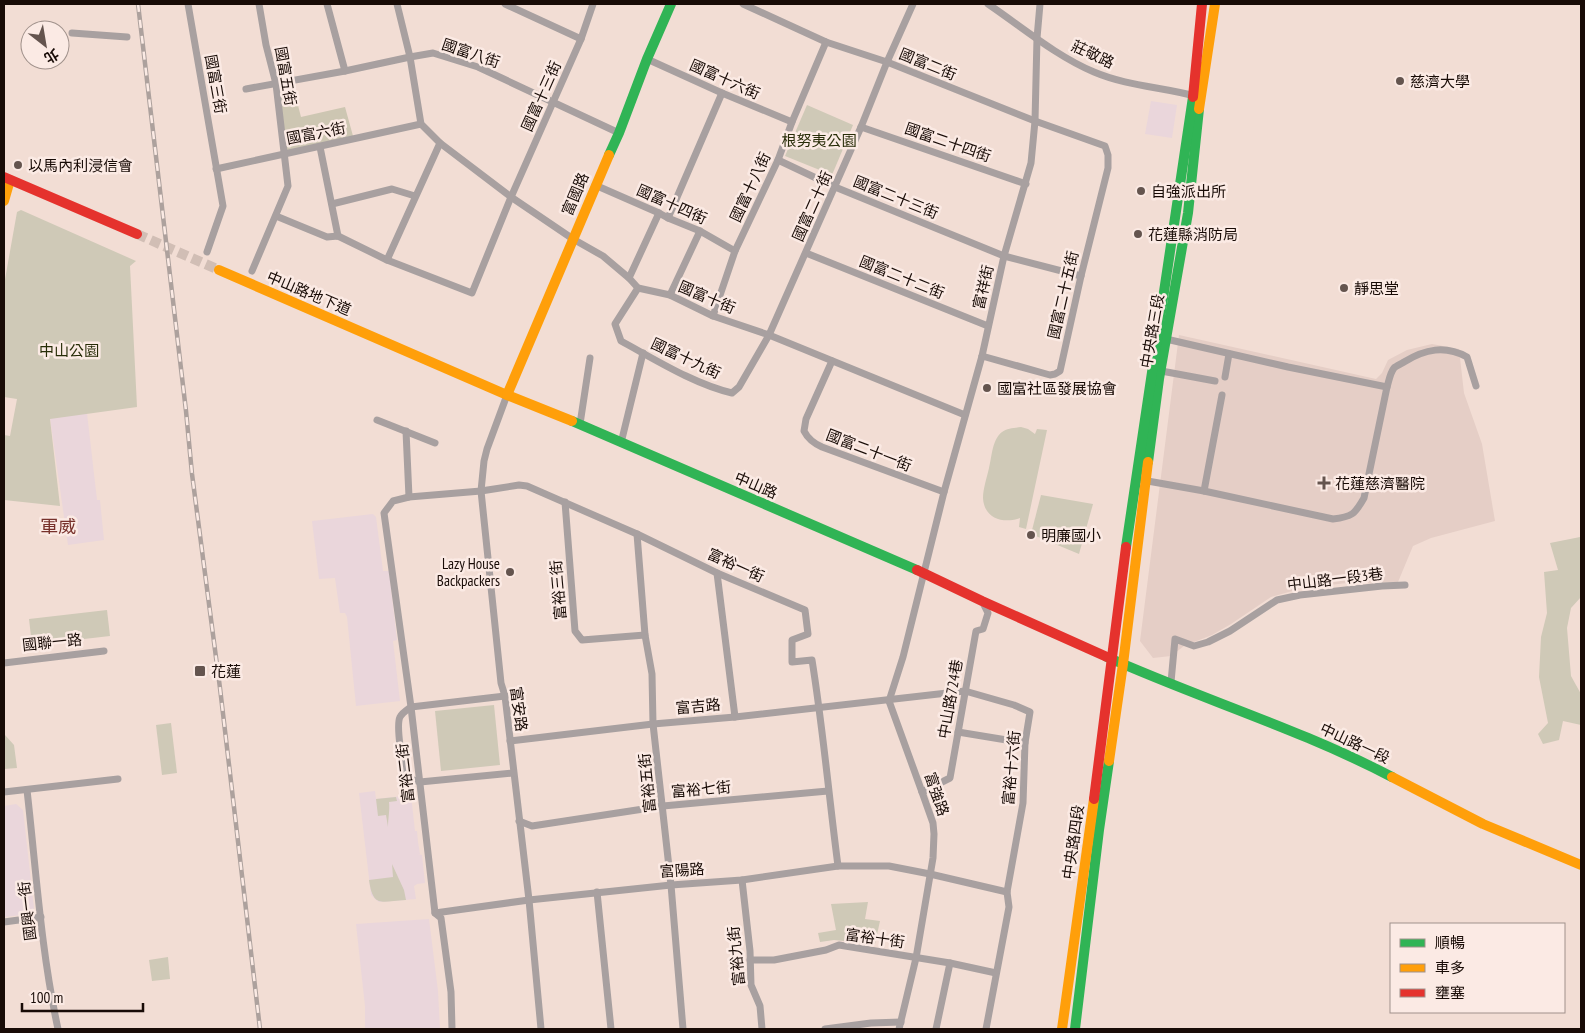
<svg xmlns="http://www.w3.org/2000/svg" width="1585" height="1033" font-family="'PT Sans Narrow','Noto Sans TC',sans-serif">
<rect width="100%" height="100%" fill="#f2ddd4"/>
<g fill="#ead6db">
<path d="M1151,101L1177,105L1172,138L1145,134Z"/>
<path d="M87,413L97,500H100L104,540L68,545L50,418Z"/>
<path d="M373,514L376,517L383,571H389L397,640L393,641L400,701L356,706L347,617L345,613H340L335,578L319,579L312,521Z"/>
<path d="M375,791L376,799L411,795L415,831H417L418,842L420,854H418L422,855L425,883L417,884L414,886L416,899L379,902L375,899L371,895L359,793Z"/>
<path d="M16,804L23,810L34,908L29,914L4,917V806Z"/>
<path d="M429,919L438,991L440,1029H365V1006L356,924Z"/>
</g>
<path fill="#e5cec6" d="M1179,335L1376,379L1382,373L1388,360L1407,350L1432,344L1459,349L1464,393L1482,444L1495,521L1431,538L1413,546L1398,582L1347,583L1303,588L1271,597L1231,624L1212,635L1184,646L1171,656L1153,658L1140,641Z"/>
<g fill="#cfc9b7">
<path d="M807,105L853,125L832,175L785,156Z"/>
<path d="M21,210L136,261L130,266L137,407L50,419L60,506L4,500V435L10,436L17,399L4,397V285L17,212Z"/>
<path d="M1021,427L1028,429L1035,434L1037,429L1047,430L1026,529L1019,527L1020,518C1004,524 984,519 983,498C983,489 987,477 989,468C992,456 992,440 1002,432C1007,428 1015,428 1021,427Z"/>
<path d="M1041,495L1093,504L1079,554L1031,534Z"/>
<path d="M1580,537L1581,547V597L1571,608L1567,628L1571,676L1581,694V725L1563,721L1559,740L1543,744L1538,734L1548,723L1539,677L1541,637L1547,613L1544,572L1558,570L1550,543Z"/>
<path d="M107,610L110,636L32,645L29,619Z"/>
<path d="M494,705L500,765L441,771L435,711Z"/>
<path d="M171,723L177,773L162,775L156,725Z"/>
<path d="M4,732L5,735L14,745L17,768L4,769Z"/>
<path d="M396,797L397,801L389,802C390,811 388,818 388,827L386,815L378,816L376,799Z"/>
<path d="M392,864L404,890L406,900C382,901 373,909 369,880L393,877Z"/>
<path d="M868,902L865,919L880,921L875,944L834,940L820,942L818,933L836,930L831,904Z"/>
<path d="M168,957L170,979L152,981L149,960Z"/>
</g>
<path fill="#cdc6b2" d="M293,86L301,117L345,107L353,136L285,151L276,90Z"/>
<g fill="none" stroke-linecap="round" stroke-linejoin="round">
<path stroke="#d1beb5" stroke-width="10" stroke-dasharray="10 5" stroke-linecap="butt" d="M137,234L219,270"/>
<g stroke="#a8a0a0" stroke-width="7">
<path d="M188,4L223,206L207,252"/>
<path d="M327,4L345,71"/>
<path d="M397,4L410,57L421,124L440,143L511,197L573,239L603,256L629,278L638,288L670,295L713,316L769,335L965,415"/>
<path d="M505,4L581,39"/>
<path d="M743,4L826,42L887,62L1035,121L1105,146L1108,155V168L1081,276L1060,371L1055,374L1050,375L982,356"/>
<path d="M988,4C1022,27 1056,56 1094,72C1127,86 1162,87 1195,96"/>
<path d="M72,33L127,37"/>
<path d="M647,59L722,93L792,122"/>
<path d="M246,89L345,71L410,57L433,53L478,67L619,133"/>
<path d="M861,127L1026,184"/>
<path d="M320,147L338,236"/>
<path d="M778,160L835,187L1004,256L1081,276"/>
<path d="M216,169L421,124"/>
<path d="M595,185L659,213L668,218L700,231L735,251"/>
<path d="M332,204L392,189L415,196"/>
<path d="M276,216L327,237L338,236L387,260L472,293L511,197L581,39L593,4"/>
<path d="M668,218L722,93"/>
<path d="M806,253L988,326"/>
<path d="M387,260L440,143"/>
<path d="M252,271L288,186L276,84L266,45L259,4"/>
<path d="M629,278L659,213"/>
<path d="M638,288L615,324L621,341C656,360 694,384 732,393L739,387L769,335L861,127L887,62L913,4"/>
<path d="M670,295L700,231"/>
<path d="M713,316L735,251L778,160L792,122L826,42"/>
<path d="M1166,339L1288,367L1387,387"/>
<path d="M832,361L806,419L804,431C808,439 813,443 822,447L944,492"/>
<path d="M1156,370L1215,381"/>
<path d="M1225,377L1229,354"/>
<path d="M507,395L487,449L484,461L481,491L501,683L505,696L529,900L541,1029"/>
<path d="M377,420L435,443"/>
<path d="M580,424L590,358"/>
<path d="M406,431L409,497"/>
<path d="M621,443L643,353"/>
<path d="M1142,480L1204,491L1333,519C1352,517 1355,514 1364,498L1387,387C1389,381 1390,373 1394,368C1396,366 1401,364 1404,362C1425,349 1445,345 1467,357L1476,386"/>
<path d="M1204,491L1222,395"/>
<path d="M565,502L575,631L582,640L645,635"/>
<path d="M637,534L645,635L652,674L653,724L671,885L683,1029"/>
<path d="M717,573L735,717"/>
<path d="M4,663L104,651"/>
<path d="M1171,682L1175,639L1194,646L1208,642L1230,631L1277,600L1300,595L1382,586L1405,585"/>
<path d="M505,696L411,707C407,710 402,713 400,717C396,725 402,768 407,775C410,780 414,780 420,782L513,773"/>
<path d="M958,732L1025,743"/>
<path d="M510,741L653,724L735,717L965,691L1014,705L1030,712L1025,743L1023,803L1007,892L1009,907L986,1029"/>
<path d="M27,790C36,869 41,951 58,1029"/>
<path d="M4,792L118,779"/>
<path d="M922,792L950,778L976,631L983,629L988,613L982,601"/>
<path d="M519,821L532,826L663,806L828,791"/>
<path d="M742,880L750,951L751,985L760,1006L762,1029"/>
<path d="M597,892L611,1029"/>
<path d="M435,913L529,900L671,885L742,880L838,866H889L930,874L1007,892"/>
<path d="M4,922L41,917"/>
<path d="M750,960H774L826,950L839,945L950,963L996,973"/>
<path d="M452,1029L451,992L441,918L435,913L411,707L384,513L393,501L409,497L481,491L519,485L527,486L637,534L717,573L805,610L808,634L792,640V662L812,660C823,728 829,798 838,866"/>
<path d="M825,1029L871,1023L901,1022"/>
<path d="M899,1029L916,958L933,858L934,834L933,823L922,792L889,701L903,657L944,492L982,356L1004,256L1031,163L1035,121L1037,38L1040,4"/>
<path d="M936,1029L950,963"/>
</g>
<g stroke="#30b455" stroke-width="10">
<path d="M609,155L619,133L647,59L671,4"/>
<path d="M572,421L917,570"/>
<path d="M1148,462L1159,379L1188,213L1199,109"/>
<path d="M1126,547L1193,97"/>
<path d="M1107,657C1201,699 1300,729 1392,777"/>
<path d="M1075,1029L1099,830L1109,761"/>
</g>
<g stroke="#ff9f0a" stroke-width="10">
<path d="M1199,109L1215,4"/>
<path d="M4,201L10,180"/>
<path d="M219,270L507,395L572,421"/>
<path d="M507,395L609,155"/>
<path d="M1109,761L1123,664L1148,462"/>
<path d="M1392,777L1483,824L1581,865"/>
<path d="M1062,1029L1094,799"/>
</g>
<g stroke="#e5322d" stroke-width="10">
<path d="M1193,97L1202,4"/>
<path d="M4,177L137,234"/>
<path d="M917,570L982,601L1107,657"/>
<path d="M1094,799L1126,547"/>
</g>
<defs>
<path id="rail" d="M138,4L186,411L192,474L220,688L260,1029"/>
</defs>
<use href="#rail" stroke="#ada19d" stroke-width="4.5"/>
<use href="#rail" stroke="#fbeae4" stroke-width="2.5" stroke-dasharray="8" stroke-linecap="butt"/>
</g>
<g fill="#64544e" stroke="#fbeae4" stroke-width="2">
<circle cx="1400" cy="81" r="5"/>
<circle cx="18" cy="165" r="5"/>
<circle cx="1141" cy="191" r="5"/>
<circle cx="1138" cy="234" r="5"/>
<circle cx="1344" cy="288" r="5"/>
<circle cx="987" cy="388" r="5"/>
<path d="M1321.5 475.5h5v5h5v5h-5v5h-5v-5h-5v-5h5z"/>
<circle cx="1031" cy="535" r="5"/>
<circle cx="510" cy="572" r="5"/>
<rect x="194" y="665" width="12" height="12" rx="2.5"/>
</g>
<g text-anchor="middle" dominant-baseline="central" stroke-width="5" stroke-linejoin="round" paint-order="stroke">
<g font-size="15" fill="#180b06" stroke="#fbeae4">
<text transform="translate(471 53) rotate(19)">國富八街</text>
<text transform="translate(1093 54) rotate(25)">莊敬路</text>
<text transform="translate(928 64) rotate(22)">國富二街</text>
<text transform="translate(286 76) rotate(80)">國富五街</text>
<text transform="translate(725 79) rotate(24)">國富十六街</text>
<text transform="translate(216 84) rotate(80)">國富三街</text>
<text transform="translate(541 96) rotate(-66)">國富十三街</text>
<text transform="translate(316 133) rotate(-11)">國富六街</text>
<text transform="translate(948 142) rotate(19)">國富二十四街</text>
<text transform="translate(750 187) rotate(-65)">國富十八街</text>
<text transform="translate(575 194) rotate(-67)">富國路</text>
<text transform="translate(896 197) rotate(22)">國富二十三街</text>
<text transform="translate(672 204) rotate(24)">國富十四街</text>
<text transform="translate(812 206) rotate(-66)">國富二十街</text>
<text transform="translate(902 277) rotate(22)">國富二十二街</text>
<text transform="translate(983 287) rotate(-77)">富祥街</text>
<text transform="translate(309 293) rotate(23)">中山路地下道</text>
<text transform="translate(1063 295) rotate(-77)">國富二十五街</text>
<text transform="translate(707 297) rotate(23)">國富十街</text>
<text transform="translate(1152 331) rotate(-80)">中央路三段</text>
<text transform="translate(686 358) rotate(25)">國富十九街</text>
<text transform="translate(869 450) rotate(21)">國富二十一街</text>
<text transform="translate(756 485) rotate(23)">中山路</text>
<text transform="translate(736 565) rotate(24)">富裕一街</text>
<text transform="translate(1335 579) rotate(-7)">中山路一段3巷</text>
<text transform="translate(558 590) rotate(-95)">富裕三街</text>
<text transform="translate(52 642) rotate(-6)">國聯一路</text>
<text transform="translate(950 699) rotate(-80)">中山路724巷</text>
<text transform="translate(698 706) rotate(-5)">富吉路</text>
<text transform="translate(519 709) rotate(82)">富安路</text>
<text transform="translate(1355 743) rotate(25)">中山路一段</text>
<text transform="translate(1011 768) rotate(-85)">富裕十六街</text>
<text transform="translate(405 773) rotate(-97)">富裕二街</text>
<text transform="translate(647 783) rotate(-96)">富裕五街</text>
<text transform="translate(701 789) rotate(-5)">富裕七街</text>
<text transform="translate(937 794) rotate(71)">富強路</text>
<text transform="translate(1073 842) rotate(-82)">中央路四段</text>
<text transform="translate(682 870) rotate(-4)">富陽路</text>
<text transform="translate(27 911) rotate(-97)">國興一街</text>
<text transform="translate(875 938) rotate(8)">富裕十街</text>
<text transform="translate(736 956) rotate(-96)">富裕九街</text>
</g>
<g font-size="15" fill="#180b06" stroke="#fbeae4" text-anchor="start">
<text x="1410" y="81">慈濟大學</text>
<text x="28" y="165">以馬內利浸信會</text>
<text x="1151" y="191">自強派出所</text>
<text x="1148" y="234">花蓮縣消防局</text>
<text x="1354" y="288">靜思堂</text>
<text x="997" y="388">國富社區發展協會</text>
<text x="1335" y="483">花蓮慈濟醫院</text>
<text x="1041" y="535">明廉國小</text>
<text x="500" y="563" text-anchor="end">Lazy House<tspan x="500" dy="17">Backpackers</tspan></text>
<text x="211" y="671">花蓮</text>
</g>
<g font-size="15" fill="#282d08" stroke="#fbeae4">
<text x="819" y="140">根努夷公園</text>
<text x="69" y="350">中山公園</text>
</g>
<g font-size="18" fill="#77312b" stroke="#fbeae4">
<text x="58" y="526">軍威</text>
</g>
</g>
<rect width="1585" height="1033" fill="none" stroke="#180b06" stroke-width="10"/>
<rect x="1390" y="923" width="175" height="90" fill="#fbeae4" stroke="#a0918b"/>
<rect x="1400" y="939" width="25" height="8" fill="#30b455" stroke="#a0918b"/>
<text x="1435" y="948" font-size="15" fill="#180b06">順暢</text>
<rect x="1400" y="964" width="25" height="8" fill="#ff9f0a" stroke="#a0918b"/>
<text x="1435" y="973" font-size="15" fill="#180b06">車多</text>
<rect x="1400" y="989" width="25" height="8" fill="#e5322d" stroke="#a0918b"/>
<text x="1435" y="998" font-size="15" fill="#180b06">壅塞</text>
<g transform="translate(45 45) rotate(149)"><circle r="24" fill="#fbeae4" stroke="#a0918b"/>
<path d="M0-4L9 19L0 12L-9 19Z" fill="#64544e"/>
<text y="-8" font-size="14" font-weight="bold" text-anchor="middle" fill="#180b06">北</text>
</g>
<path d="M22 1003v8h121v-8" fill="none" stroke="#180b06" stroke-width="2.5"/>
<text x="30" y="1003" font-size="15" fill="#180b06" stroke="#fbeae4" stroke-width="4" paint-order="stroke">100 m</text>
</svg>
